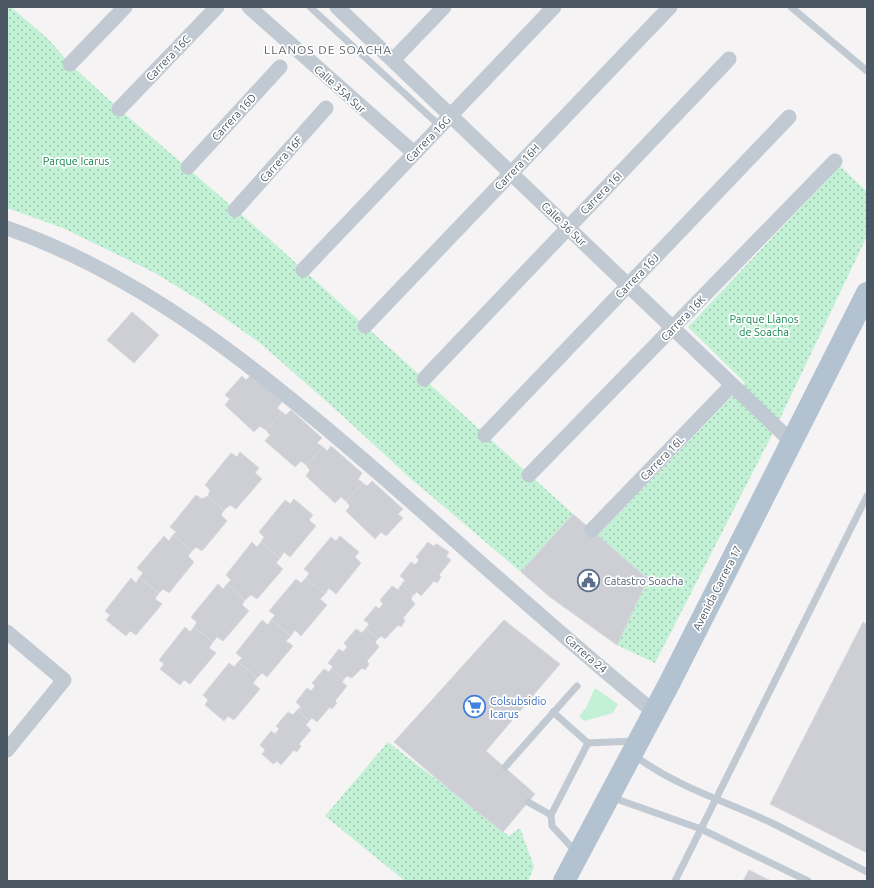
<svg xmlns="http://www.w3.org/2000/svg" width="874" height="888" font-family="Ubuntu,sans-serif">
<defs>
<pattern id="park-dots" width="8" height="8" patternUnits="userSpaceOnUse"><rect width="8" height="8" fill="#c3f1d5"/><path d="M2 2h.1M6 6h.1" fill="none" stroke="#a0c6b0" stroke-width="1.8" stroke-linecap="round"/></pattern>
</defs>
<rect width="100%" height="100%" fill="#f5f3f3"/>
<path fill="#c3f1d5" d="M595,688L618,704L613,713L584,721L579,716L586,708Z"/>
<g fill="url(#park-dots)">
<path d="M7,7H11L49,40L70,64L119,109L266,236L573,514L521,572L409,477L334,408L260,343L199,300L155,273L63,228L7,208Z"/>
<path d="M840,166L867,192V236L776,427L655,663L617,645L648,579L597,536L745,383L688,327Z"/>
<path d="M388,742L509,836L520,828L534,867L528,881H405L325,816Z"/>
</g>
<g fill="#cdcfd5" stroke="#d7d9de">
<path d="M132,312L159,335L134,363L107,340Z"/>
<path d="M251,375L282,402L277,408L282,412L266,430L260,426L254,432L225,405L230,399L225,395L242,376L246,380Z"/>
<path d="M291,410L322,438L317,443L323,447L306,465L301,461L295,467L265,441L270,435L266,430L282,412L286,415Z"/>
<path d="M331,446L362,473L358,479L363,483L346,501L341,497L335,503L306,476L310,470L306,465L323,447L327,451Z"/>
<path d="M240,452L259,468L255,473L262,479L236,509L230,505L224,510L208,496L210,490L205,485L231,453L237,457Z"/>
<path d="M372,481L403,509L398,514L403,518L386,536L381,532L375,539L346,511L350,506L346,501L363,483L367,486Z"/>
<path d="M196,495L202,499L208,496L224,510L221,515L227,521L202,551L196,547L192,551L173,535L176,532L170,527Z"/>
<path d="M294,499L313,515L309,520L316,526L290,557L284,552L280,558L261,542L264,537L259,532L285,500L290,504Z"/>
<path d="M573,514L648,579L617,645L550,597L521,572Z"/>
<path d="M173,535L192,551L188,556L194,562L169,593L163,589L159,593L139,578L143,573L137,568L164,536L169,541Z"/>
<path d="M340,536L359,552L355,557L361,563L336,594L329,588L325,594L306,578L309,573L304,569L331,537L336,541Z"/>
<path d="M252,542L257,547L261,542L280,558L276,563L283,569L257,599L251,595L245,600L227,584L231,580L226,575Z"/>
<path d="M428,542L433,546L437,544L449,552L446,556L451,560L439,575L441,577L437,583L434,581L421,596L417,592L413,595L402,584L405,580L400,576L411,562L415,565L419,560L416,557Z"/>
<path d="M131,578L136,583L139,578L159,593L155,599L162,604L136,635L130,631L126,636L106,620L110,615L105,611Z"/>
<path d="M306,578L325,594L320,599L327,605L301,636L295,630L291,636L271,620L275,615L269,611L296,579L301,583Z"/>
<path d="M218,584L223,589L227,584L245,600L242,605L249,611L223,641L217,637L213,642L194,627L197,622L191,617Z"/>
<path d="M402,584L413,595L411,599L415,604L403,618L405,621L401,627L398,625L385,639L381,636L378,639L366,628L369,624L364,620L376,606L379,609L383,604L380,600L392,586L398,590Z"/>
<path d="M262,620L268,625L271,620L291,636L286,641L293,646L267,677L262,673L257,678L238,662L242,658L236,653Z"/>
<path d="M504,620L560,664L486,751L535,794L503,832L450,790L394,742Z"/>
<path d="M863,622L867,625V853L770,804Z"/>
<path d="M185,627L190,632L194,627L213,642L209,648L216,653L190,684L184,680L180,685L160,669L164,664L159,660Z"/>
<path d="M366,628L378,639L375,642L379,647L367,661L369,664L365,670L362,668L352,678L347,676L344,679L331,669L333,667L328,663L339,649L343,652L347,647L344,643L356,629L362,633Z"/>
<path d="M238,662L257,678L253,683L260,689L234,720L228,716L224,721L205,705L208,700L203,695L229,663L234,667Z"/>
<path d="M324,669L329,672L331,669L344,679L342,682L347,686L335,701L337,703L332,709L330,707L317,722L312,718L309,721L297,710L301,707L296,702L307,688L311,691L315,686L312,683Z"/>
<path d="M297,710L309,721L306,725L311,730L299,744L301,746L297,752L294,750L281,765L277,761L273,764L262,754L265,750L260,745L271,731L275,734L279,729L276,726L288,712L293,715Z"/>
<path d="M749,870L771,881H743Z"/>
</g>
<g fill="none" stroke-linecap="round" stroke-linejoin="round">
<g stroke="#c1cad2" stroke-width="7">
<path d="M310,7L440,126"/>
<path d="M791,7L867,71"/>
<path d="M553,712L588,743"/>
<path d="M634,755C676,787 725,801 772,823C804,839 836,856 867,872"/>
<path d="M505,767L577,686"/>
<path d="M611,797L701,829L808,881"/>
<path d="M528,802L551,815"/>
<path d="M576,852L552,826L551,815L588,743L634,741"/>
<path d="M675,881L867,496"/>
</g>
<g stroke="#c1cad2" stroke-width="15">
<path d="M249,7L414,153"/>
<path d="M337,7L791,441"/>
<path d="M393,60L444,7"/>
<path d="M70,64L125,7"/>
<path d="M119,109L217,7"/>
<path d="M188,167L280,67"/>
<path d="M235,210L326,108"/>
<path d="M7,228C144,276 259,370 367,463C463,546 556,632 654,712"/>
<path d="M303,270L554,7"/>
<path d="M365,326L670,7"/>
<path d="M424,379L729,59"/>
<path d="M485,435L789,117"/>
<path d="M529,475L835,161"/>
<path d="M592,530L732,385"/>
<path d="M7,632L64,680L7,750"/>
</g>
<path stroke="#b3c2d1" stroke-width="22" d="M564,881L669,684L867,293"/>
</g>
<defs>
<symbol id="civic-ring" viewBox="-11 -11 22 22"><circle r="9.5" fill="#fff" stroke="#5c6f8a" stroke-width="1.5"/><path d="M-.6-6.5H3V-4.5H.6V-3L4-1V1h2V6H-6V1h2V-1L-.6-3ZM-1.2 2.5V6h2.4V2.5Z" fill="#5c6f8a"/></symbol>
<symbol id="supermarket-ring" viewBox="-11 -11 22 22"><circle r="9.5" fill="#fff" stroke="#3f7fe0" stroke-width="1.5"/><path d="M-6-5.5h2.5l.6 2H6L4.5 2H-2.5L-4.4-4H-6ZM-1.5 3.2a1.3 1.3 0 1 0 .1 0ZM3 3.2a1.3 1.3 0 1 0 .1 0Z" fill="#3f7fe0"/></symbol>
</defs>
<g fill-rule="evenodd">
<use href="#civic-ring" x="576" y="568" width="25" height="25"/>
<use href="#supermarket-ring" x="462" y="694" width="25" height="25"/>
</g>
<g text-anchor="middle" dominant-baseline="central" stroke-width="3.5" stroke-linejoin="round" paint-order="stroke">
<g font-size="11" fill="#4a5661" stroke="#fff">
<text transform="translate(168 58) rotate(-46)">Carrera 16C</text>
<text transform="translate(340 89) rotate(42)">Calle 35A Sur</text>
<text transform="translate(234 117) rotate(-47)">Carrera 16D</text>
<text transform="translate(428 139) rotate(-46)">Carrera 16G</text>
<text transform="translate(281 159) rotate(-48)">Carrera 16F</text>
<text transform="translate(517 167) rotate(-46)">Carrera 16H</text>
<text transform="translate(601 193) rotate(-46)">Carrera 16I</text>
<text transform="translate(564 224) rotate(44)">Calle 36 Sur</text>
<text transform="translate(637 276) rotate(-46)">Carrera 16J</text>
<text transform="translate(683 318) rotate(-46)">Carrera 16K</text>
<text transform="translate(662 458) rotate(-46)">Carrera 16L</text>
<text transform="translate(717 588) rotate(-63)">Avenida Carrera 17</text>
<text transform="translate(586 654) rotate(41)">Carrera 24</text>
</g>
<g font-size="11" fill="#17864f" stroke="#fff">
<text x="76" y="161">Parque Icarus</text>
<text x="764" y="319">Parque Llanos<tspan x="764" dy="13">de Soacha</tspan></text>
</g>
<g font-size="11" fill="#4e5e75" stroke="#fff" text-anchor="start">
<text x="604" y="581">Catastro Soacha</text>
</g>
<g font-size="11" fill="#366cbe" stroke="#fff" text-anchor="start">
<text x="490" y="701">Colsubsidio<tspan x="490" dy="13">Icarus</tspan></text>
</g>
<g font-size="12" letter-spacing="1" fill="#5f6368" stroke="#fff">
<text x="328" y="49">LLANOS DE SOACHA</text>
</g>
</g>
<rect width="874" height="888" fill="none" stroke="#4a5661" stroke-width="16"/>
</svg>
